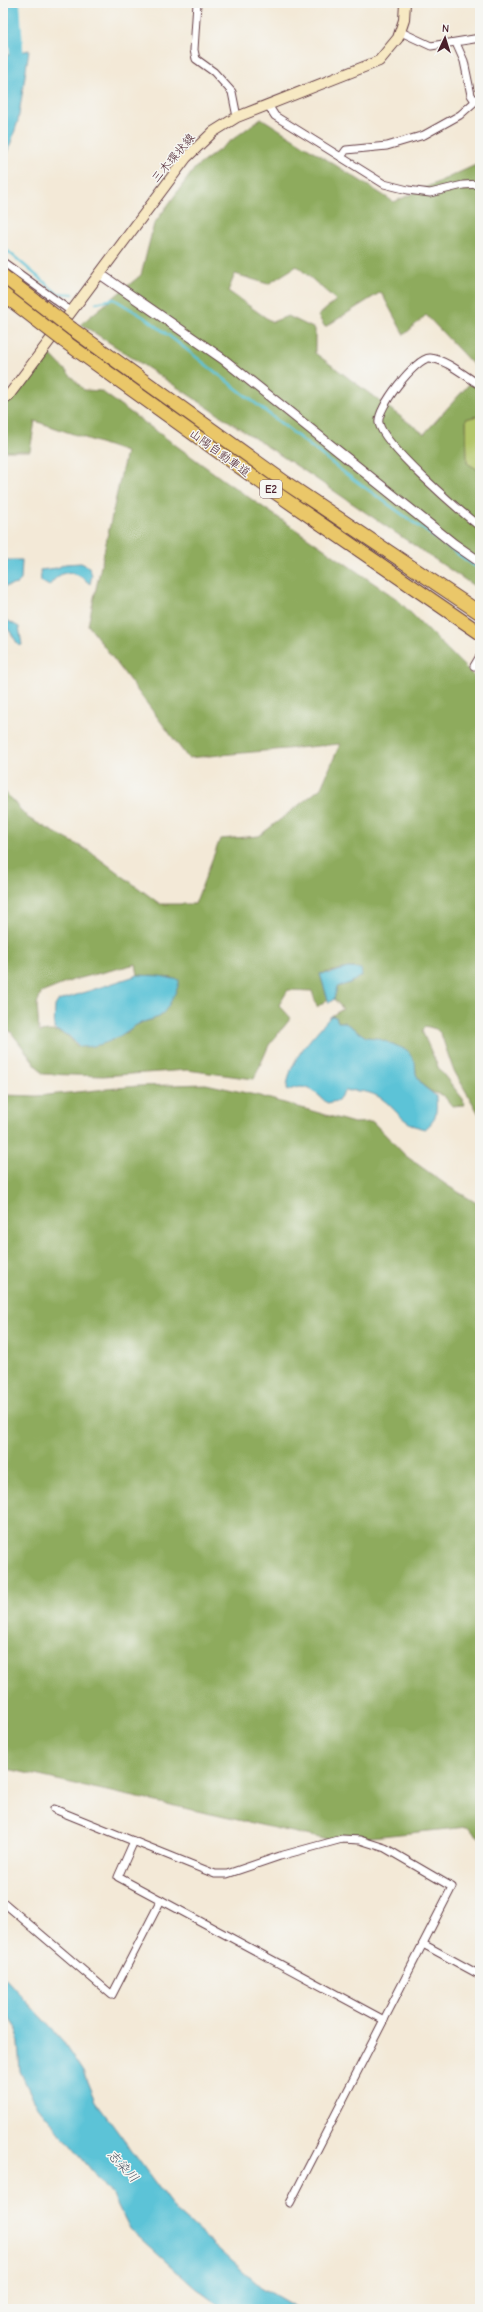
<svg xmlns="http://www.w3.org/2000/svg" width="483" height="2312" font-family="'Comic Neue','Klee One',sans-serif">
<rect width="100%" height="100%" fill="#f6f6f2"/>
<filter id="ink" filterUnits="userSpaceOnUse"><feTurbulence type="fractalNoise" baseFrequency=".025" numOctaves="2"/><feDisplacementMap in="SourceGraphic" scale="8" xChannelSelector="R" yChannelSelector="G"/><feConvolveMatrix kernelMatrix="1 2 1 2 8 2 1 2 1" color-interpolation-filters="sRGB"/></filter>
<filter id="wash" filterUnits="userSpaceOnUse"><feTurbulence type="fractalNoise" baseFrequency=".012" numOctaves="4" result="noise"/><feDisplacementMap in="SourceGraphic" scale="16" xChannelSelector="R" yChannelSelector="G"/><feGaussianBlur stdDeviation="0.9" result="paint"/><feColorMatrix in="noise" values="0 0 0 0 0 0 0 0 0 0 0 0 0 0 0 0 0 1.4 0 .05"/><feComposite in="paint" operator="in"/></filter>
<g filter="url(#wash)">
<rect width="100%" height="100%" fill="#f3e9d7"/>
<path fill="#b3c669" stroke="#7e724a" d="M480,415V471L467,463L466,419Z"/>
<g fill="#8eab5d" stroke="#6c6544" fill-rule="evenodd">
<path d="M261,118L394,202L480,163V415L466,419L467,463L480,471V590L306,472L81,324L141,275L154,224L195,168ZM297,266L336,300L318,316L325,327L381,292L404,335L426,315L480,372L424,434L315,353V329L288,316L272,322L228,291L235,274L268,284Z"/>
<path d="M49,353L84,390L101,391L225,481L397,599L480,682V1116L453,1069L441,1034L436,1029L425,1026L422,1031L439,1069L463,1099L464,1105L452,1106L444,1096L432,1092L422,1085L416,1074L415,1062L377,1038L366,1037L344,1022H338L336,1017L331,1016L343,1009L334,999L337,987L350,983L358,968H348L320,974L328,999L317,1007L312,991L288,990L279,1005L291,1018L269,1045L254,1079L187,1070L103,1076L43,1074L11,1032L3,1027V790L28,818L89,851L160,904H195L220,839L259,836L321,788L340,744L188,758L88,625L126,452L35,421L30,451H3V398H14ZM136,964L138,975L173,978L177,989L161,1016L133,1026L128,1032L77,1046C64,1030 58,1030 39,1032L37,1004L41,993L73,980Z"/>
<path d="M206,1084L260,1096L354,1123L373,1122L406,1156L448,1186L480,1205V1838L467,1827L333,1841L3,1768V1095L37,1096L137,1086Z"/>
</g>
<g fill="#5bc3d7" stroke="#527181">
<path d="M29,50L18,121L3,167L4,56Z"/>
<path d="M3,560H22L21,580L17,584L3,587Z"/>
<path d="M81,563L89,567L92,575L90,584C74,570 63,567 49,586L41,581L40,570L57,568L65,564Z"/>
<path d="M3,618L19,627L22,645L19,646L9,630L3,627Z"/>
<path d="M348,968L361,969L362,976L350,983L337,987L334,999L329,1003L320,974L331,973Z"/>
<path d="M138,975L160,976L179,980C180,987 165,1014 159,1017C151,1020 140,1022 133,1027C115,1040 102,1047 80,1047L69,1036L54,1029L55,1006L58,1001Z"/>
<path d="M331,1016L336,1017L338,1022H344L366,1037L377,1038L407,1050L415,1062L416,1074L422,1085L436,1096C437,1111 437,1120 425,1129C389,1122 395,1087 345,1091L337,1101L327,1103C313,1090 306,1082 287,1091C287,1061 312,1038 331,1016Z"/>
<path d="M3,1976L62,2040L83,2072L95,2101L176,2211L261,2287L299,2309H224L195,2288L129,2228L113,2196L34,2101L20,2071L17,2029L3,2008Z"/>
</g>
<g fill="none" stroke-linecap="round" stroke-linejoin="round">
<g stroke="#5bc3d7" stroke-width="2.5">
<path d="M3,247L57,293L73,294"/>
<path d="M96,303L114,299L150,321L346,474L480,570"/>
</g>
<path stroke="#5bc3d7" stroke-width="14" d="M13,3L17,61L14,72"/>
</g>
</g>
<g filter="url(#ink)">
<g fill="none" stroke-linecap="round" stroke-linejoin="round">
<defs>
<g id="minor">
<path d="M197,3L194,50L196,59L214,72L232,92L237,117"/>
<path d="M401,32L431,46L480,38"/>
<path d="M456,43L464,61L471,95L475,101"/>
<path d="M268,105L275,116L384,184L408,190L430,193L463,185L480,184"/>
<path d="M341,157L346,150L387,146L424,135L460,115L480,97"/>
<path d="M3,262L72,312"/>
<path d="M480,385C465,376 447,360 430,358C416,357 376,409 379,423C383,445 460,511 480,527"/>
<path d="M474,666L480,656"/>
<path d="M54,1809L215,1874H227L280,1856L342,1839L360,1840L385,1848L452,1887L290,2203"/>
<path d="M134,1841L118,1877L384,2020"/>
<path d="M3,1902L112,1995L161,1900"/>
<path d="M423,1944L480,1975"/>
</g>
<path id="tertiary" d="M100,274L223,359L454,544L480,562"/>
<path id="secondary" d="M3,399L9,395L186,158L213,132L237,117L379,61L398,38L404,20L405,3"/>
<g id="motorway">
<path d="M72,329L286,483L480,613"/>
<path d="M64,341L276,493L480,633"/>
</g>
</defs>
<use href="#minor" stroke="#633d45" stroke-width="9"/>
<use href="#tertiary" stroke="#633d45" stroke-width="11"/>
<use href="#secondary" stroke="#633d45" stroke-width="12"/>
<use href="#motorway" stroke="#633d45" stroke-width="15"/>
<use href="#minor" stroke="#fff" stroke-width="7"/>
<use href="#tertiary" stroke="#fff" stroke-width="9"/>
<use href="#secondary" stroke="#f7e9c3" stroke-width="10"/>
<use href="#motorway" stroke="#eac769" stroke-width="13"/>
<defs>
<g id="motorway-bridge">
<path d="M3,276L72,329"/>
<path d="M3,294L64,341"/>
</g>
</defs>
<use href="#motorway-bridge" stroke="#633d45" stroke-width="15" stroke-linecap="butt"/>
<use href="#motorway-bridge" stroke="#eac769" stroke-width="13"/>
</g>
</g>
<g text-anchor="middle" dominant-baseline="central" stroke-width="3" stroke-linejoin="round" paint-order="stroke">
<rect fill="#f6f6f2" stroke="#7e6067" stroke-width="1" x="260" y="480" width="22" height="18" rx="3"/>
<g font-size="11" font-weight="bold" fill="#4a1f2b">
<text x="271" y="489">E2</text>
</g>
<g font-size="12" fill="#4a1f2b" stroke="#f6f6f2">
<text transform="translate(173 158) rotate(-50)">三木環状線</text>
<text transform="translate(220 453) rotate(36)">山陽自動車道</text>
</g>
<g font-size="13" font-style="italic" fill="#505867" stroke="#f6f6f2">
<text transform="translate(123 2166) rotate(47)">志染川</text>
</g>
</g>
<rect width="483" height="2312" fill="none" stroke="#f6f6f2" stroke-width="16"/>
<g transform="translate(445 38) rotate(4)" stroke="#f6f6f2" stroke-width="3" paint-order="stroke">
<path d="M0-3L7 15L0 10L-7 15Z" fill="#4a1f2b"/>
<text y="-6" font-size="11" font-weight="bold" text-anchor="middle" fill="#4a1f2b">N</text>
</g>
</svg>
